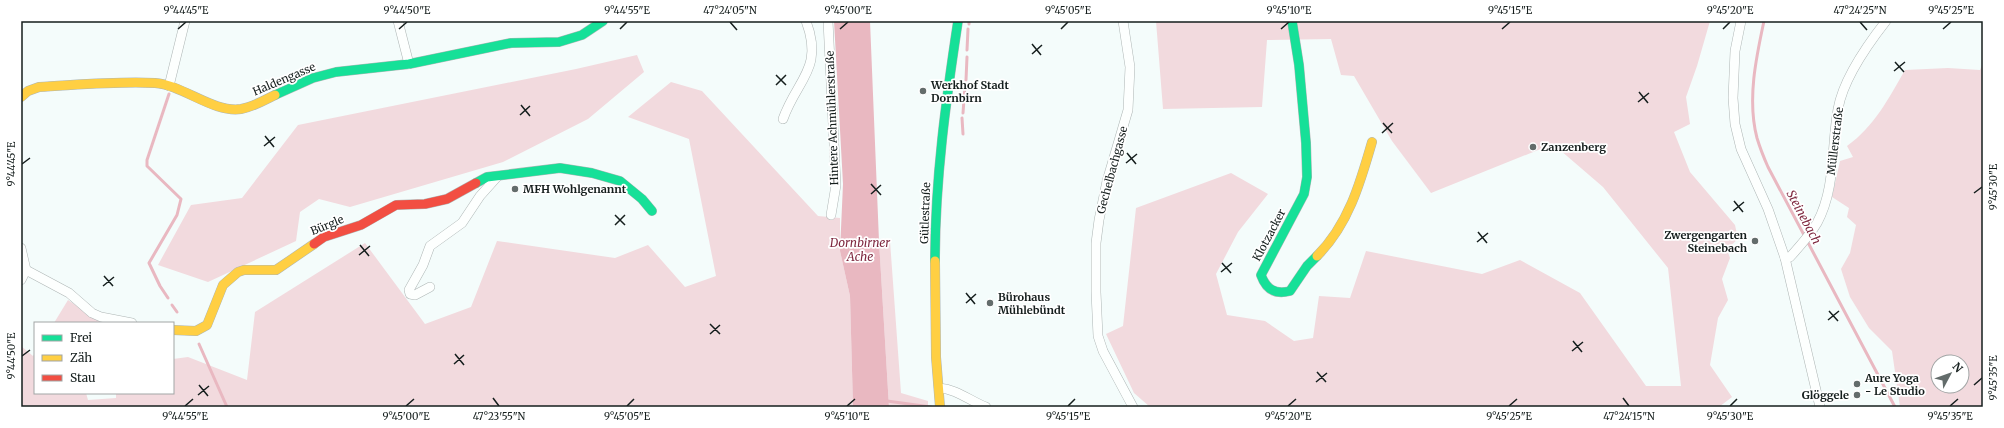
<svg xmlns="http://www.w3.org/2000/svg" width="2004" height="428" font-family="Merriweather,serif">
<rect width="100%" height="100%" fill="#f4fcfb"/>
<g fill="#f2dade" fill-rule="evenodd">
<path d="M1156,21H1710L1697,66L1686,97L1690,124L1674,132L1690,172L1735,225L1738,239L1727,249L1730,258L1722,279L1728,300L1718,318L1710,365L1732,397L1719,407H1150L1134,393L1106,334L1123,326L1136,208L1231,173L1268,194L1238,232L1216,274L1227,315L1265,321L1294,341L1313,338L1319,296L1350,298L1366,251L1482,274L1520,260L1580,293L1646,386H1681L1668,268L1603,187L1553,144L1431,193L1392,141L1354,76L1341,75L1331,39L1267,40L1262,107L1163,109Z"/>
<path d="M637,55L644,72L588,119L503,162L350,207L319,199L300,212L296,241L208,282L158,265L191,205L242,198L298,125L576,69Z"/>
<path d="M1983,63V407H1900L1892,351L1869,328L1850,297L1841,269L1850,253L1856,225L1847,217L1849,208L1832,197L1840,161L1853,157L1847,146C1874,127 1889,98 1905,70L1948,68L1980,70ZM1938,362H1962V386H1938Z"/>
<path d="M671,82L702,91L818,216L840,218V251L850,296L853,407H21V346L33,356L35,353V393H86L88,400L116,398V393H173V359L188,357L247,380L255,312L365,243L425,324L471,307L497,241L615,258L648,245L685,287L716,276L689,139L628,117Z"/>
<path d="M879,241H890L901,393L928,401V407H889Z"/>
<path d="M68,300L103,323H54Z"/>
</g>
<path fill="#e9b8c1" d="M834,21H870L879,241L889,407H853L850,296L840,251L843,184Z"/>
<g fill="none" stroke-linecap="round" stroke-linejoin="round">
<g stroke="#e9b8c1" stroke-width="3">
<path d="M1764,21C1756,58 1747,100 1757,138C1760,148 1764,158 1768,167L1895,407"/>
<path d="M969,24V21"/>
<path d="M967,50L968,29"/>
<path d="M966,80L967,57"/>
<path d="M963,113L965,86"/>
<path d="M962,118L963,134"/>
<path d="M168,298L160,286L149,263L177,215L181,199L147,166V160L169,94"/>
<path d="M172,305L177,312"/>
<path d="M199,344L227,407"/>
<path d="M887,401L931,407"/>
</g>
<defs>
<g id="street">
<path d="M398,21L409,64"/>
<path d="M828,21L836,185L831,215"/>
<path d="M1123,21L1130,67L1128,110L1107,181L1099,220L1096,243V292L1098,336L1103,351L1133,407"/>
<path d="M1741,21L1735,51L1733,98L1735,124L1741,149L1768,209L1785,258L1820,407"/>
<path d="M169,86L185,21"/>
<path d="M783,119C797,79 824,69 806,21"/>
<path d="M21,248L26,270L21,280"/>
<path d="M1785,258L1790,257C1800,246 1810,235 1817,223C1836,188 1831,147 1838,109C1843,80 1868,44 1886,21"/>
<path d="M26,270L69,293L92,313L101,317L132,323"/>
<path d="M430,287L415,295L410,294L409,290L423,265L430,246L462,223L480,196L497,177"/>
<path d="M939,388C957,389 970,401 986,407"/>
</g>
<g id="fast">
<path d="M1292,21L1299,65L1306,143L1307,177L1304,194L1261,275C1266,289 1275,295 1290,291L1307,266L1317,256"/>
<path d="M275,95L313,78L336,72L409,64L511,43L559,42L582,35L603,21"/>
<path d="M476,183L487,177L560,168L592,173L620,181L642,199L652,211"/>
<path d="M935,261C935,180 946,100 958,21"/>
</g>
<g id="slow">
<path d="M21,97L28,91L39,87C77,85 116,81 155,83C183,85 213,113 241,109C253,107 265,100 275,95"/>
<path d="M1317,256C1348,225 1360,184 1372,142"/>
<path d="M935,261L936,357L940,407"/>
<path d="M173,330L196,331L207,325L223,285L238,272L244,270H276L314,244"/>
</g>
<path id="jam" d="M314,244L324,237L361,225L396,205L425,204L447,199L476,183"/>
</defs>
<use href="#street" stroke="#aeb6b5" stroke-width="10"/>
<use href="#fast" stroke="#aeb6b5" stroke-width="10"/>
<use href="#slow" stroke="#aeb6b5" stroke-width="10"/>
<use href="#jam" stroke="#aeb6b5" stroke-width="10"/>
<use href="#street" stroke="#fdfffe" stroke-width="9"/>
<use href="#fast" stroke="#16e098" stroke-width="9"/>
<use href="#slow" stroke="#ffcf43" stroke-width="9"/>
<use href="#jam" stroke="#f24e42" stroke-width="9"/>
</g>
<path fill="none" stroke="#151e1d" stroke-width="1.5" d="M730,22L737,30M1860,22L1867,30M178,29L186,22M399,29L407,22M620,29L627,22M840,29L848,22M1061,29L1068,22M1281,29L1289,22M1502,29L1510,22M1723,29L1730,22M1943,29L1951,22M1032,44L1041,55M1032,54L1042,45M1895,62L1904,72M1894,71L1905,62M776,75L786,85M776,85L786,75M1639,92L1648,103M1638,102L1649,93M521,105L530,116M520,115L530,106M1383,123L1392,133M1382,133L1393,123M265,136L274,147M264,146L275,137M1127,153L1136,164M1126,163L1137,154M22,164L30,158M871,184L881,195M1974,193L1982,187M871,194L881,185M1734,201L1743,212M1733,211L1744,202M615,215L625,225M615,225L625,215M1478,232L1487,243M1477,242L1488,233M360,245L369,256M359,255L370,246M1222,263L1231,273M1221,272L1232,263M104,276L113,286M103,286L114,277M966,293L975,304M966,303L976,294M1829,311L1838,321M1828,320L1839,311M710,324L720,334M710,334L720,325M1573,341L1582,352M1572,351L1583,342M455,354L464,365M22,356L30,350M454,364L464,355M1317,372L1326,382M1316,382L1327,373M199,385L208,396M1974,385L1982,378M198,395L209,386M493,398L499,406M1623,398L1629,406M185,406L193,399M406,406L414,399M627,406L634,399M847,406L855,399M1068,406L1075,399M1288,406L1296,399M1509,406L1517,399M1730,406L1737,399M1950,406L1958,399"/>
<g fill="#636c6b" stroke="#fff" stroke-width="1.5">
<circle cx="923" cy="91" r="4"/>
<circle cx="1533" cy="147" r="4"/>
<circle cx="515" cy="189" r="4"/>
<circle cx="1755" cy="241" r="4"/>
<circle cx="990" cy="303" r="4"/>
<circle cx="1857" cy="384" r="4"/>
<circle cx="1857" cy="395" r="4"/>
</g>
<g text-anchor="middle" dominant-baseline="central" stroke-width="3.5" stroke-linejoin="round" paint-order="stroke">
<g font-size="11" fill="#151e1d" stroke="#fff">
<text transform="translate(284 79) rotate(-23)">Haldengasse</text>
<text transform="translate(832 118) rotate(-92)">Hintere Achmühlerstraße</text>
<text transform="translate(1835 141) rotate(-83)">Müllerstraße</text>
<text transform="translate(1112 170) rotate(-75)">Gechelbachgasse</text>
<text transform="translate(925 213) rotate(-88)">Gütlestraße</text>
<text transform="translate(327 225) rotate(-22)">Bürgle</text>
<text transform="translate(1269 235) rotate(-62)">Klotzacker</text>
</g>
<g font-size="11" font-weight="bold" fill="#151e1d" stroke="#fff" text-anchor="start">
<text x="931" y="85">Werkhof Stadt<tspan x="931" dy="13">Dornbirn</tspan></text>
<text x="1541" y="147">Zanzenberg</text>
<text x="523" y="189">MFH Wohlgenannt</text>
<text x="1747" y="235" text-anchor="end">Zwergengarten<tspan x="1747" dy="13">Steinebach</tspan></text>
<text x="998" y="297">Bürohaus<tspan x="998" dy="13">Mühlebündt</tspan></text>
<text x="1865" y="378">Aure Yoga<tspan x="1865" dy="13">- Le Studio</tspan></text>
<text x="1849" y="395" text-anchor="end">Glöggele</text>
</g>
<g font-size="12" font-style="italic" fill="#7f2940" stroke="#fff">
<text transform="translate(1804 217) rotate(62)">Steinebach</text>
<text x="860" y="242">Dornbirner<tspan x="860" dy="14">Ache</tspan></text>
</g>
</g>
<rect width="2004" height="428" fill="none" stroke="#ffffff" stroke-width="44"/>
<rect x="34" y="322" width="140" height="72" fill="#ffffff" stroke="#a1a5a5"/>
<rect x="42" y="335" width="20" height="6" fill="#16e098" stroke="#a1a5a5"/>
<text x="70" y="342" font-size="12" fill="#151e1d">Frei</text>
<rect x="42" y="355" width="20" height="6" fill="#ffcf43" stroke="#a1a5a5"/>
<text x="70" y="362" font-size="12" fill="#151e1d">Zäh</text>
<rect x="42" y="375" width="20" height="6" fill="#f24e42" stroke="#a1a5a5"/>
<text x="70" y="382" font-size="12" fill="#151e1d">Stau</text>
<g transform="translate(1950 374) rotate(49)"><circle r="19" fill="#ffffff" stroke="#a1a5a5"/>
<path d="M0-3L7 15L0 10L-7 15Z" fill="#636c6b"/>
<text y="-6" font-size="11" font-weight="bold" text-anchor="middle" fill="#151e1d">N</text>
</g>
<rect x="22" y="22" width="1960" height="384" fill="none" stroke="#151e1d" stroke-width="1.5"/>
<g font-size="10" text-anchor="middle" fill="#151e1d">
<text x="186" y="14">9°44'45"E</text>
<text x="407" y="14">9°44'50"E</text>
<text x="627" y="14">9°44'55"E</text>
<text x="730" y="14">47°24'05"N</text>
<text x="848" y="14">9°45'00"E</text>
<text x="1068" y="14">9°45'05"E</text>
<text x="1289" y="14">9°45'10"E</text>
<text x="1510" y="14">9°45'15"E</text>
<text x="1730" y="14">9°45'20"E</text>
<text x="1860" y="14">47°24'25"N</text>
<text x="1951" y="14">9°45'25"E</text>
<text transform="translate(11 164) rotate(-90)" y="4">9°44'45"E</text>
<text transform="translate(1993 187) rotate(-90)" y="4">9°45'30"E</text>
<text transform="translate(11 356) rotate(-90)" y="4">9°44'50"E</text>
<text transform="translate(1993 378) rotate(-90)" y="4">9°45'35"E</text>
<text x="185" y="420">9°44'55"E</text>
<text x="406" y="420">9°45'00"E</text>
<text x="499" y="420">47°23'55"N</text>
<text x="627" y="420">9°45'05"E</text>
<text x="847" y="420">9°45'10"E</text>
<text x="1068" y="420">9°45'15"E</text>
<text x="1288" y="420">9°45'20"E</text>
<text x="1509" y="420">9°45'25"E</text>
<text x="1629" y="420">47°24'15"N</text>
<text x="1730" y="420">9°45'30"E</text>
<text x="1950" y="420">9°45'35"E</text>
</g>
</svg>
